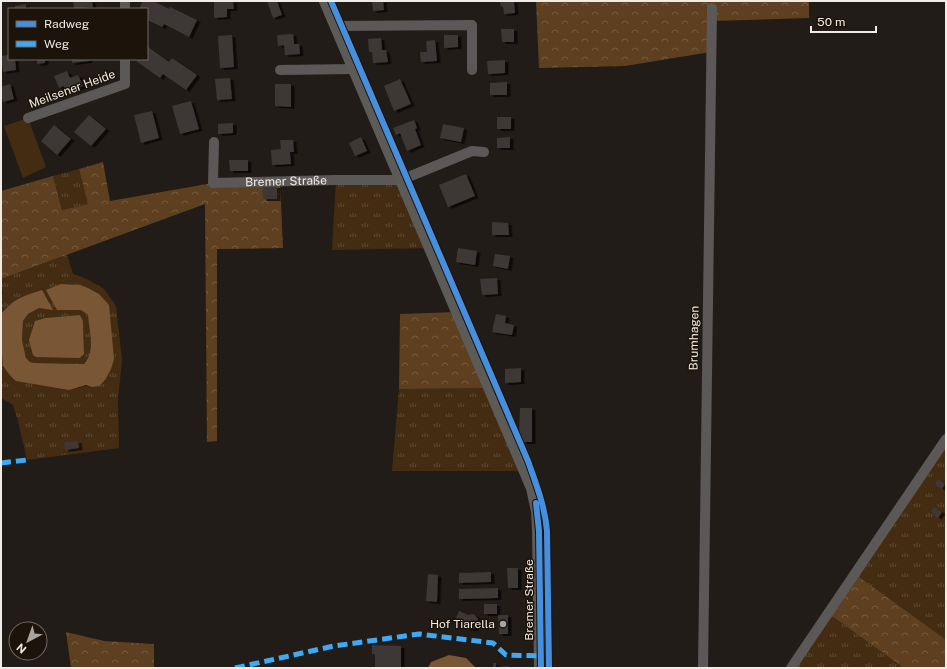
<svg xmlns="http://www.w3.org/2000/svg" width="947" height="669" font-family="'Public Sans',sans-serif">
<defs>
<pattern id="grass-tufts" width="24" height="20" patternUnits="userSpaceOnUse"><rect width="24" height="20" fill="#442c12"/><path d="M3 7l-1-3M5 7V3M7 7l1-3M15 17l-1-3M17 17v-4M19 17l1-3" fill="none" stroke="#5f4b34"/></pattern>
<pattern id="forest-crowns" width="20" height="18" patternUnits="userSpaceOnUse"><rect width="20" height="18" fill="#5e3f1f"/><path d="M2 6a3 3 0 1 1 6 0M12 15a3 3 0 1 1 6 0" fill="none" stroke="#765b3f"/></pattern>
<filter id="shadow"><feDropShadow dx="3.5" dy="2" stdDeviation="0" flood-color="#0009"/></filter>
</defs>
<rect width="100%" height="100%" fill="#211c17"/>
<g fill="url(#grass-tufts)" fill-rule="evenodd">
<path d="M79,169L88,204L62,210L53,176Z"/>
<path d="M336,180H401L430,248L332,250Z"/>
<path d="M67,255L73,274L87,279L104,289L116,306L122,360L118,399L119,448L27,460L18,421L13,405L1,398V352L3,356V364L78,388C87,385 90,387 99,386L88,288L69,284L57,310H81L88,315C89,331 96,352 84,364L34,363L30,362L26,358L22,340L23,321L28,314L39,308L53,310L10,304L1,314V298L3,293L1,287V279ZM80,315L83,321L84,354L81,358L35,321L45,318Z"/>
<path d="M491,388L525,471H392L399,389Z"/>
<path d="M946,439V668H791Z"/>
</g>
<g fill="url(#forest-crowns)">
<path d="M536,1H809V18L712,21L711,52L625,66L539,68Z"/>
<path d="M103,162L110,201L213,183L280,181L283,248L217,249V441L207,442L205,204L1,279V191L53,176L62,210L88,204L79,169Z"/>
<path d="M458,312L491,388L399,389L400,314Z"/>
<path d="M855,574L946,640V668H904L828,613Z"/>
<path d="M66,632L104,641L154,644V668H71Z"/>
</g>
<path fill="#442c12" d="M28,118L46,167L23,178L4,126Z"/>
<g fill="#795735">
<path d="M61,284L80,285L88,288L99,294L109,305L114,359L111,369L105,380L99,386L92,387L86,385L69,390L16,381C11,377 6,371 3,365C2,361 3,356 1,352V314C16,297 22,297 42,290L53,310L39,308L28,314L23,321L22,340L26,358L30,362L34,363L84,364C96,352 89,331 88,315L81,310H57L46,290Z"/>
<path d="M80,315L83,321L84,354L80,358L36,357L33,355L29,340L35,321L45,318Z"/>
<path d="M449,655L466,658L476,668H428L431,662Z"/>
</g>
<g fill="#3c3834" filter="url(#shadow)">
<path d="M73,1H92L93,7L74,9Z"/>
<path d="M143,1H153L169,9L170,7L197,20L189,37L164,24L162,27L147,20V9H139Z"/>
<path d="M214,1H233L234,9H227V17L214,18Z"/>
<path d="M267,1H277L282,15L273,18Z"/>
<path d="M372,1H383L384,10L373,11Z"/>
<path d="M500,1H514L515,13L504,14L503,6L501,7Z"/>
<path d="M26,4V9H15V6Z"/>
<path d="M501,29H514V42H502Z"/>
<path d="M293,34L294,44H299L300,54L285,55L284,45L278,46L277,35Z"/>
<path d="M232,35L234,67L220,68L218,36Z"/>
<path d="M444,35H458V47L444,48Z"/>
<path d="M381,38L382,50H386L388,62L373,63L372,52H369L368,39Z"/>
<path d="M435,40L437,61L421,62L420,52H427L426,41Z"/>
<path d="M147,46L169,62L172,58L197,75L186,90L163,74L160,78L136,61L138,59H147Z"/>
<path d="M9,55V59H15L16,70L3,72L1,56Z"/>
<path d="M37,59H45V63L37,64Z"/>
<path d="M72,59H89V61L72,63Z"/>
<path d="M505,60V73L488,74L487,61Z"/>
<path d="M67,71L70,78L78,75L83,86L67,93L64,86L59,88L54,76Z"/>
<path d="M230,78L232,99L217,100L215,79Z"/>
<path d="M400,79L411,104L394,111L384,86Z"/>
<path d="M507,82V95H490V83Z"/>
<path d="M10,84L14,99L3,102L1,95V87Z"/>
<path d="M275,84H291V107L275,106Z"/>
<path d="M191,101L199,129L180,134L172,106Z"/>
<path d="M152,111L159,138L141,143L134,115Z"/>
<path d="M89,115L106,129L91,146L74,132Z"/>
<rect x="497" y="117" width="14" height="12"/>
<path d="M414,120L417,128L415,129L421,145L407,151L400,133L396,135L393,128Z"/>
<path d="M233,123V133L218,134V124Z"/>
<path d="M443,124L464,128L461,142L440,138Z"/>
<path d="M54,125L71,139L57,155L41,141Z"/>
<path d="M361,137L367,151L355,156L349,143Z"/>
<path d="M510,137V148H497V138Z"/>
<path d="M280,140H293L294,152H290L291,164L272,165L271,150L281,149Z"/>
<path d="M229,160H248V171H230Z"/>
<path d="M466,174L475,196L448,207L439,185Z"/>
<path d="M262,186H277V199H263Z"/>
<path d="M492,222L508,223L509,235H492Z"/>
<path d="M458,248L477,251L475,265L456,262Z"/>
<path d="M495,254L510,256L508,269L493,266Z"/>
<path d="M497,278L498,294L482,295L480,279Z"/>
<path d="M496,314L506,316L505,323L514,325L512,335L492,332Z"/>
<path d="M521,368V382L505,383V369Z"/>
<path d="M520,408H532V442H523L519,433Z"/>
<path d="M78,441L79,448L65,450L64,442Z"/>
<path d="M938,479L945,484L942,489L935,484Z"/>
<path d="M934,507L942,512L938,518L931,512Z"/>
<path d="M507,568H518V588H508Z"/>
<path d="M491,572V582L459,583V573Z"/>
<path d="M428,574L438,575L437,602L426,601Z"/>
<path d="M498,588V598L459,599V589Z"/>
<rect x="484" y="604" width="13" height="10"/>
<path d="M459,611L468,615L474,614L478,619V624L474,629H468L464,625L455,621Z"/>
<path d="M498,615H508V634H499Z"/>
<path d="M372,645L401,646V667H375V654H372Z"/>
<path d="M493,663H496V667L509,666V668H493Z"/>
</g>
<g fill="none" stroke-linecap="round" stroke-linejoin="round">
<g stroke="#5b5857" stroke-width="10">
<path d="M125,1V9"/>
<path d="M336,26L472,25V70"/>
<path d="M280,70L354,69"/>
<path d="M28,118L125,84V59"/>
<path id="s1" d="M214,142L213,183L336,180H401L472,151L484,152"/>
<path d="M703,668L712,8"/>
<path d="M791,668L946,439"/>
</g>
<path stroke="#5d5b58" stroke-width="14" d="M326,1L533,488L538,511L539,531L541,668"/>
<g stroke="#3fa9f5" stroke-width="5" stroke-dasharray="10 5" stroke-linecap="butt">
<path d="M1,463L27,460"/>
<path d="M235,668L334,646L419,634L493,643L506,655L541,656"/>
</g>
<defs>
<g id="cycleway">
<path d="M331,1L528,461C536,484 545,506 547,531L549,668"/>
<path d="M536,503L539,531L541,668"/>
</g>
</defs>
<use href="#cycleway" stroke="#1c130a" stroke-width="8"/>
<use href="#cycleway" stroke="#468fdf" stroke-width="6"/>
</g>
<circle fill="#a8a39d" stroke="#1c130a" stroke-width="1.5" cx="503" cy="624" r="4"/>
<g text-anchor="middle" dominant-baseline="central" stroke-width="3" stroke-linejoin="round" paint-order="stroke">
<g font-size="12" fill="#f1ebe5" stroke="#1c130a">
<text transform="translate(72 89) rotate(-20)">Meilsener Heide</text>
<text stroke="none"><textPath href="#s1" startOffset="114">Bremer Straße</textPath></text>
<text transform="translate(694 338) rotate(-89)">Brumhagen</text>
<text transform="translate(529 600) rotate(-90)">Bremer Straße</text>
</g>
<g font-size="12" fill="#f1ebe5" stroke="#1c130a" text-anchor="end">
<text x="495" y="624">Hof Tiarella</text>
</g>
</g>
<rect width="947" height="669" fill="none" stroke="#f1ebe5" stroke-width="4"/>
<rect x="8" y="8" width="140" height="52" fill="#1c130a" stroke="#716962"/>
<rect x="16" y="21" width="20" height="6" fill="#468fdf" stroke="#716962"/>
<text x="44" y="28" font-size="12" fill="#f1ebe5">Radweg</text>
<rect x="16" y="41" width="20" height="6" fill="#3fa9f5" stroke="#716962"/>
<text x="44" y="48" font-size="12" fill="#f1ebe5">Weg</text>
<g transform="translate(28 641) rotate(221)"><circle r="19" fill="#1c130a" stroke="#716962"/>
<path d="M0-3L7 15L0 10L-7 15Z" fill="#a8a39d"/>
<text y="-6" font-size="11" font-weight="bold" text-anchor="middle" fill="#f1ebe5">N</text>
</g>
<path d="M811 26v6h65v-6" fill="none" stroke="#f1ebe5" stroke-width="2"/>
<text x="817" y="26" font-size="12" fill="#f1ebe5" stroke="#1c130a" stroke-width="3" paint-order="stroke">50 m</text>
</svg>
